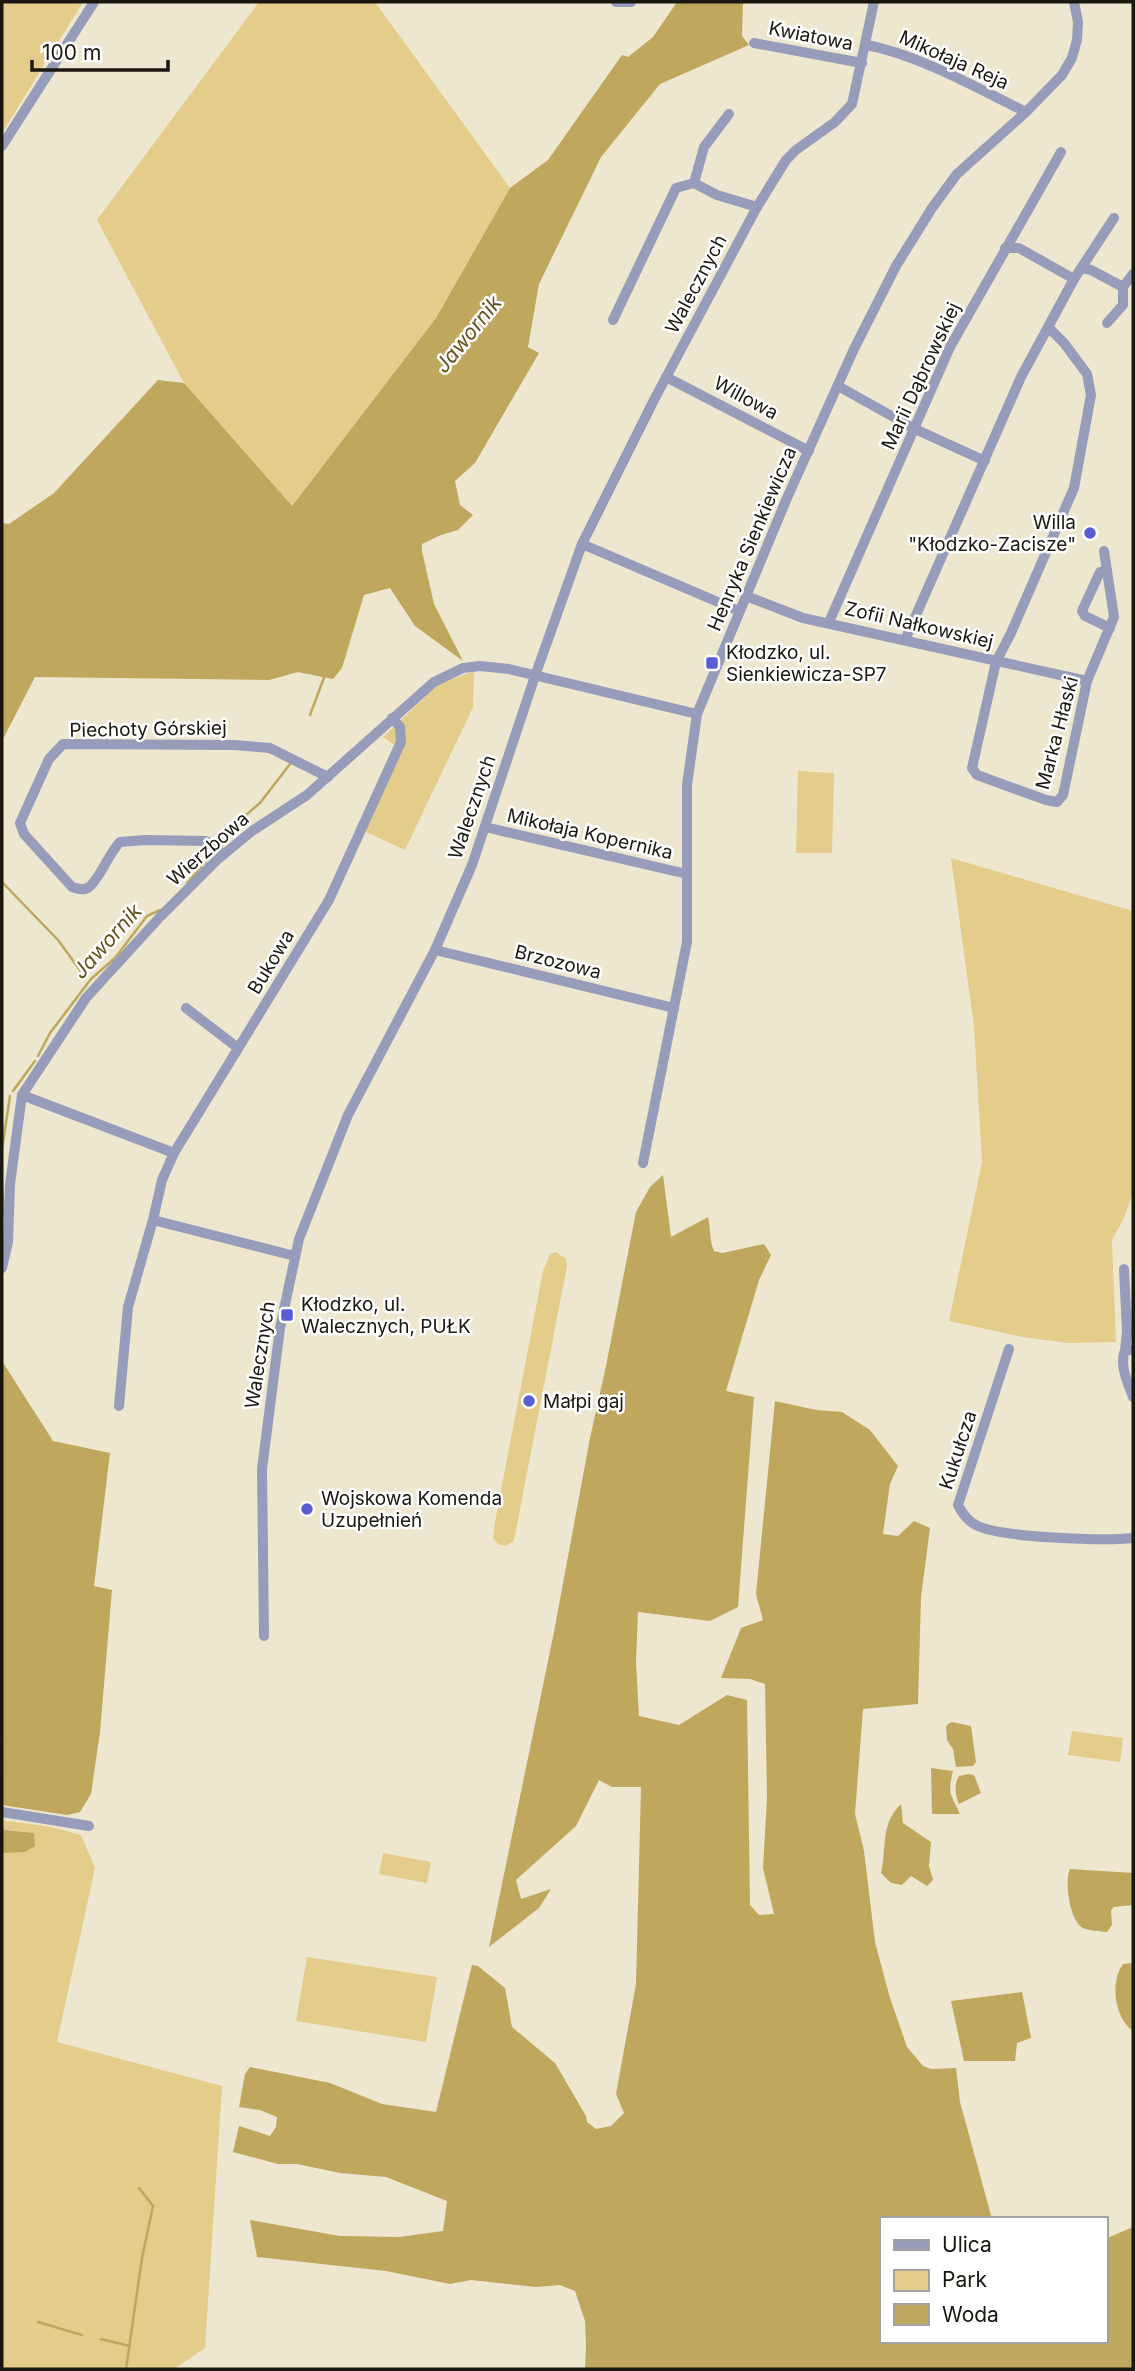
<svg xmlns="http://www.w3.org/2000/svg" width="1135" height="2371" font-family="Inter,sans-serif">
<rect width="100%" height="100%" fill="#eee7cf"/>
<g fill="#e4cd8a">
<path d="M2,2H83L2,133Z"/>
<path d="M259,2H375L510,188L436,318L291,507L184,383L97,220Z"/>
<path d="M474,671L473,707L405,850L357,828L394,745L383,737L439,684Z"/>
<path d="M798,771L834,773L832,853H796Z"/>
<path d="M951,858L1133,911V1192L1124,1218L1112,1240L1116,1342L1068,1343L1023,1337L949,1321L982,1162L974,1026Z"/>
<path d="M556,1252L566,1259L567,1266L515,1535L513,1542L505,1546L498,1544L493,1538L495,1522L543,1271L550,1254Z"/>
<path d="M1072,1731L1123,1738L1120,1762L1068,1755Z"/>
<path d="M2,1820L52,1827L81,1835L95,1868L57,2042L222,2086L205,2348L174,2369H2Z"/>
<path d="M383,1853L431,1862L427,1883L379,1874Z"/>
<path d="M307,1957L437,1977L426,2042L296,2021Z"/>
</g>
<g fill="#bfa75d">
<path d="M677,2H743L742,36L749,45L660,84L601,157L539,284L528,347L539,353L475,463L455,481L460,505L473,515L458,530L441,535L422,544V551L434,604L463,661L415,626L390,588L364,595L342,668L333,679L298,672L269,680L35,677L2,741V523L9,524L54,493L158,380L184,383L292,506L436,318L510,188L548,160L622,55L628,57L653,37Z"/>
<path d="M663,1175L671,1237L708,1217C711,1229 709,1240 714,1251L722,1253L764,1244L771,1255L759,1280L726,1391L754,1397L738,1607L710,1621L638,1612L636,1662L639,1716L679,1725L727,1695L747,1700L750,1905L759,1915L774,1914L763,1868L767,1798L765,1684L750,1679L721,1678L741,1628L763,1620L756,1594L775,1401L816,1410L842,1412L870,1430L898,1466L890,1484L883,1534L898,1536L914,1521L930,1528L921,1597L918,1704L863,1709L855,1814L864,1851L875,1942L890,1998L907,2047L923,2066L931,2069L956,2068L960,2102L992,2219H881V2341H1105V2239L1133,2227V2369H585L586,2346L585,2321L575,2291L560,2285L536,2287L471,2280L450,2284L386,2271L257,2257L250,2220L340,2236L399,2237L443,2231L447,2201L386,2177L340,2173L297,2164H278L233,2152L239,2126L270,2136L276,2127L277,2117L260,2110L239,2107L245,2074L250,2067L330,2083L382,2104L436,2112L472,1965L478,1966L505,1988L512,2027L555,2063L586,2116L587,2122L596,2129L611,2126L624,2113L616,2094L636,1984L641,1787H612L599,1780L576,1826L516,1880L521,1899L551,1889L539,1908L489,1947L554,1632L590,1438L606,1366L636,1212L650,1187Z"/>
<path d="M2,1361L53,1441L110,1453L94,1586L112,1590L100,1732L91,1794L80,1812L67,1815L2,1805Z"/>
<path d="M931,1768L953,1771C947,1795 951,1794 960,1814H932Z"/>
<path d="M901,1804L903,1823L931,1842L929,1866L933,1880L927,1886L911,1876L902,1885L891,1883L881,1873C887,1848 880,1824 901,1804Z"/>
<path d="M1022,1992L1031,2038L1017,2043L1015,2061H964L951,2001Z"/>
</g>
<g fill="#bfa75e">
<path d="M952,1722L971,1726L976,1762L973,1766L956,1767L953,1749L947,1740L946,1727L948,1724Z"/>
<path d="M968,1774L974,1775L981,1793L959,1804C955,1796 954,1783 959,1776Z"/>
<path d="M2,1830L34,1833L35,1846L25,1852L2,1853Z"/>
<path d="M1070,1869L1133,1873V1905L1114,1907L1111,1910L1112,1925L1107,1932C1100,1931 1090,1931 1083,1928C1070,1922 1064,1881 1070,1869Z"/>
<path d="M1133,1963V2031C1114,2018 1110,1981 1123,1964Z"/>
</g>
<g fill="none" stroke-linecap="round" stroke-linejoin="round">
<g stroke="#bfa75e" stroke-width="2.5">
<path d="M310,715L328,667L326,646L330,632L325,623L334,592L340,582L331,560L334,550L333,528L320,508L349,458L368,429L404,425L461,373L497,321L515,304L514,249L527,238L548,227L567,202L578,160L621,100L666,55L687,18L691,2"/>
<path d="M222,845L231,828L260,803L290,764"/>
<path d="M2,882L58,940L85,977"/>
<path d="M187,883L211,856"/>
<path d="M38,1056L50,1033L91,979L115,958L147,916L160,910"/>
<path d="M13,1091L35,1061"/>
<path d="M2,1149L10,1096"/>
<path d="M2,1182L4,1216"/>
<path d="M2,1740L10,1747L9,1765L2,1787"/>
<path d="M38,2322L82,2335"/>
<path d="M101,2339L130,2346"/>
<path d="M126,2369L142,2258L153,2206L139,2188"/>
</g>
<g stroke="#979cba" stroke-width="10">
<path d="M616,2H631"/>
<path d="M754,43L862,63"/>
<path d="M867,45C919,55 977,88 1026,112"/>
<path d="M2,146L94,2"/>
<path d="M694,183L704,147L729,114"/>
<path d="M1005,248H1019L1074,279"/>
<path d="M1082,268L1091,270L1123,287L1133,274"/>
<path d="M613,320L676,188L694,183L717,195L757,207"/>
<path d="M1107,323L1123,305V287"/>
<path d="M1049,328L1064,343L1087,374L1091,395L1074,488L1011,633L996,662L972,768L977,775L1046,800L1057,802L1063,795L1087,681L1114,617L1104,551"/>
<path d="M666,377L809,451"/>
<path d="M838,386L915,429L985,461"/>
<path d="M582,544L739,611"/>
<path d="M1107,571L1100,572L1082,611L1085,616L1110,628"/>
<path d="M746,596L803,618L1087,681"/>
<path d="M829,622L950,347L1061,152"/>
<path d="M905,640L1021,377L1074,279L1114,218"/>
<path d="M485,827L687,874"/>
<path d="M223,855L214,845L206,841L145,840L120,842C109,853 99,880 89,887C84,891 78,889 72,887L24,834L20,823L49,759L63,744L234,745L270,748L328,777"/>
<path d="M435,950L674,1008"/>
<path d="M186,1008L238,1048"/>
<path d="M174,1153L22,1095L86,998L160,917L217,860L252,831L307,795L434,682L463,668L480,666L509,669L697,714"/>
<path d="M643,1163L687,942V785L697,714L787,498L854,349L896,266L932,208L957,174L1026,112L1062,75L1072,58L1077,40L1078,22L1074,2"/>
<path d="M153,1220L162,1180L174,1153L329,900L401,742L400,727L392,718"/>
<path d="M2,1268L8,1242L10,1184L22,1095"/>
<path d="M1124,1269L1127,1332L1125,1350H1133"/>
<path d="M1009,1349L958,1505C962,1513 968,1521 976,1525C998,1538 1106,1541 1133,1538"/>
<path d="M1125,1350C1119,1366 1128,1383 1133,1397"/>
<path d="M119,1406L128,1307L153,1220L295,1256"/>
<path d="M264,1636L262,1469L280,1328L299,1239L348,1115L435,950L472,865L535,676L582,544L655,398L757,207L786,160L796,150L835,122L852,104L874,2"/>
<path d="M2,1812L89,1826"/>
</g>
</g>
<g fill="#5a5ed5" stroke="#fff" stroke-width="2.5">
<circle cx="1090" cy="533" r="7"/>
<rect x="705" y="656" width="14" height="14" rx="3.5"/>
<rect x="280" y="1308" width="14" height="14" rx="3.5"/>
<circle cx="529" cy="1401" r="7"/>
<circle cx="307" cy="1509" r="7"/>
</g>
<g text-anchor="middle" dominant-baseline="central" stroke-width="5" stroke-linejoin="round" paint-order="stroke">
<g font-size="19" fill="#1a170f" stroke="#fff">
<text transform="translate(811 36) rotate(11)">Kwiatowa</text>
<text transform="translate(954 60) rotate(24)">Mikołaja Reja</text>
<text transform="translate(696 284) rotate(-62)">Walecznych</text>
<text transform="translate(921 376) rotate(-65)">Marii Dąbrowskiej</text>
<text transform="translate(746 398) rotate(28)">Willowa</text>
<text transform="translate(752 539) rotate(-67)">Henryka Sienkiewicza</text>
<text transform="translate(919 625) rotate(13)">Zofii Nałkowskiej</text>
<text transform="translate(148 729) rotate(-1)">Piechoty Górskiej</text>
<text transform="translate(1057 733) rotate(-75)">Marka Hłaski</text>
<text transform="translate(472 807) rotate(-71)">Walecznych</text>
<text transform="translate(590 834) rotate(13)">Mikołaja Kopernika</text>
<text transform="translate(208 849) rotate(-41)">Wierzbowa</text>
<text transform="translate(271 962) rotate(-59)">Bukowa</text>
<text transform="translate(558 962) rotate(14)">Brzozowa</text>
<text transform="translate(260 1355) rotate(-81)">Walecznych</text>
<text transform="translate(958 1450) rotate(-72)">Kukułcza</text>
</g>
<g font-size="19" fill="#1a170f" stroke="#fff" text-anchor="start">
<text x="1076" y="522" text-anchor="end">Willa<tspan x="1076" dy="22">"Kłodzko-Zacisze"</tspan></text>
<text x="726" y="652">Kłodzko, ul.<tspan x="726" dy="22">Sienkiewicza-SP7</tspan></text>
<text x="301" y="1304">Kłodzko, ul.<tspan x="301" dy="22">Walecznych, PUŁK</tspan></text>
<text x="543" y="1401">Małpi gaj</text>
<text x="321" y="1498">Wojskowa Komenda<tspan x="321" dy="22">Uzupełnień</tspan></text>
</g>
<g font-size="21" font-style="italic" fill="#64531b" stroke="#fff">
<text transform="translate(468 334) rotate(-51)">Jawornik</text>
<text transform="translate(107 941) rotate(-48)">Jawornik</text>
</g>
</g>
<rect width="1135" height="2371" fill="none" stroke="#1a170f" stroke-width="7"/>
<rect x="880" y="2217" width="228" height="126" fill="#ffffff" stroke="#a3a29f" stroke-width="2"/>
<rect x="894" y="2240" width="35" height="10" fill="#979cba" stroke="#a3a29f" stroke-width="2"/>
<text x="942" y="2252" font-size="21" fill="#1a170f">Ulica</text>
<rect x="894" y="2270" width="35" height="21" fill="#e4cd8a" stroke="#a3a29f" stroke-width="2"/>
<text x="942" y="2287" font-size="21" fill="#1a170f">Park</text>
<rect x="894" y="2304" width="35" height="21" fill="#bfa75e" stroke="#a3a29f" stroke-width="2"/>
<text x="942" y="2322" font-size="21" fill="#1a170f">Woda</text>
<path d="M32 60v10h136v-10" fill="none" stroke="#1a170f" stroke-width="3.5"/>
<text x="42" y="60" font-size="21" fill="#1a170f" stroke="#ffffff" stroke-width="5" paint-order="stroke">100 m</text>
</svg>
